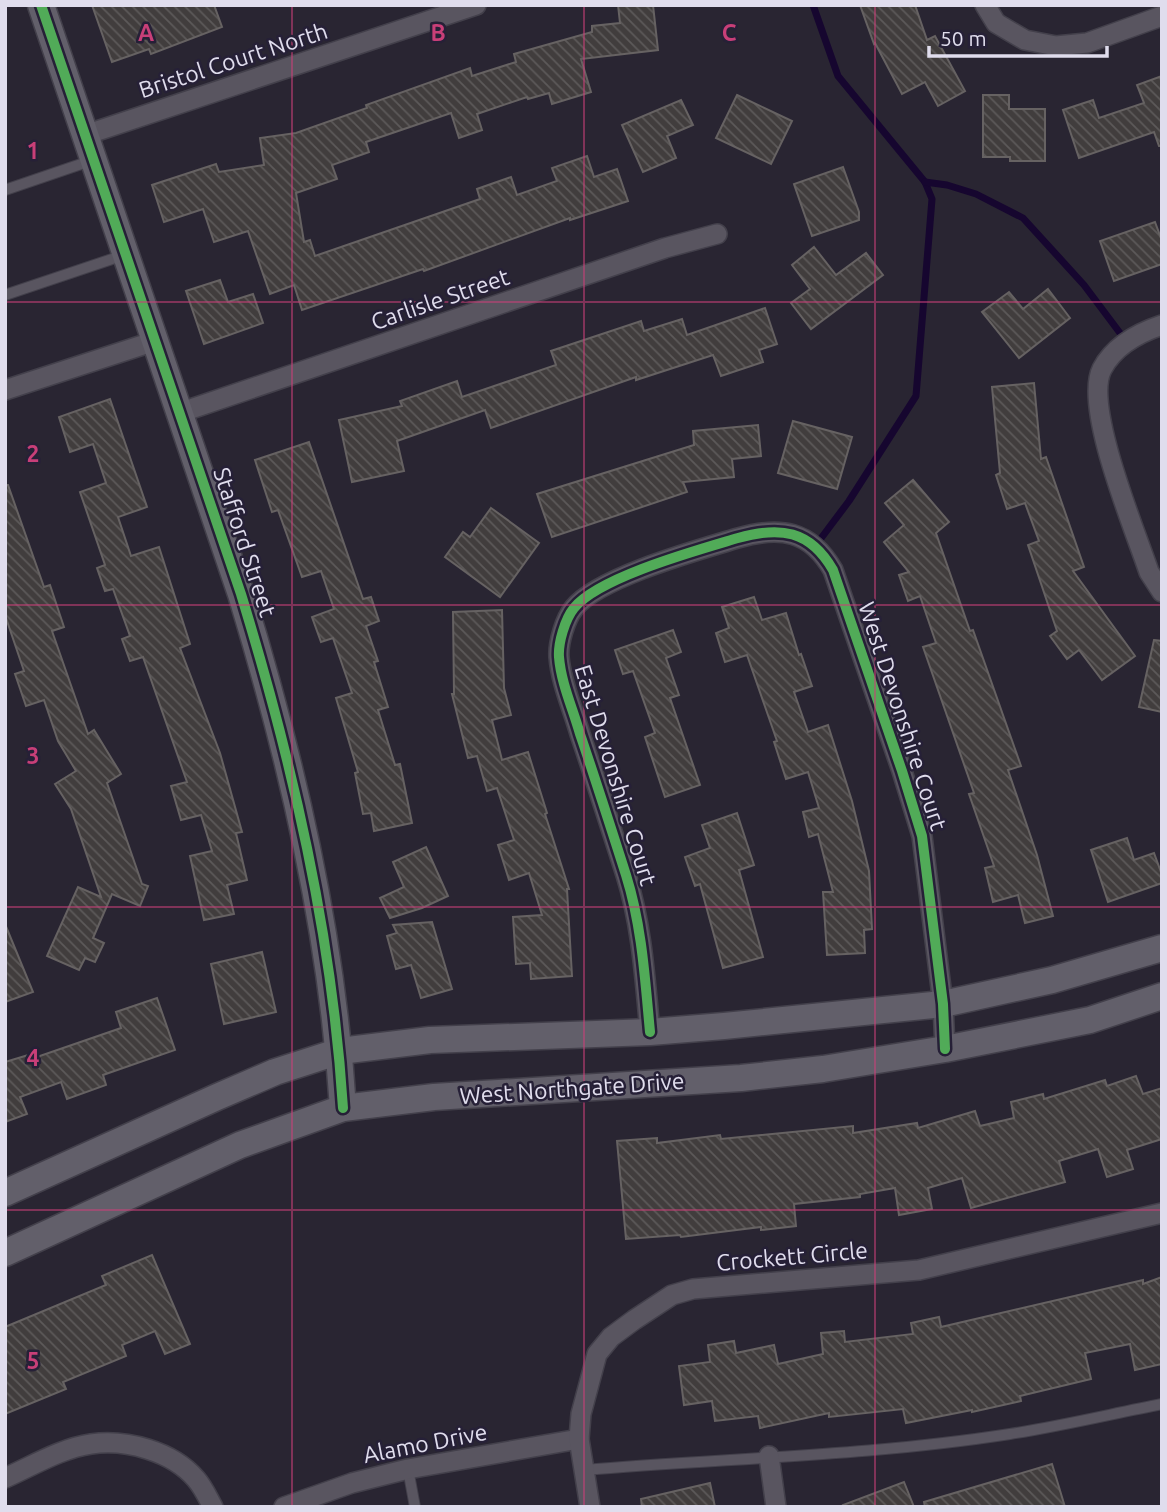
<svg xmlns="http://www.w3.org/2000/svg" width="1167" height="1512" font-family="Ubuntu,sans-serif">
<defs>
<pattern id="building-back-hatch" width="6" height="6" patternUnits="userSpaceOnUse" patternTransform="scale(1.75)"><rect width="6" height="6" fill="#413d3d"/><path d="M-1 5l2 2M0 0l6 6M5-1l2 2" fill="none" stroke="#5c5959"/></pattern>
</defs>
<rect width="100%" height="100%" fill="#292532"/>
<g fill="none" stroke-linecap="round" stroke-linejoin="round">
<g stroke="#16062f" stroke-width="7">
<path d="M813,5L838,76L925,182L932,199L916,396L849,501L816,545"/>
<path d="M925,182L947,185L976,194L1023,218L1084,285L1126,341"/>
</g>
</g>
<g fill="url(#building-back-hatch)" stroke="#666262" stroke-width="2">
<path d="M92,5H214L222,27L151,54L149,49L112,62Z"/>
<path d="M618,5H653L658,50L581,59L591,92L552,104L549,93L528,99L527,97L477,114L482,130L459,138L451,113L366,142L369,152L332,165L337,179L296,193L304,242L310,240L315,256L480,199L477,189L511,177L517,195L557,181L552,168L587,156L594,177L617,169L628,201L570,220V218L424,271L423,269L302,310L294,285L270,294L248,231L214,242L203,209L164,222L152,185L216,164L219,172L264,165L260,138L296,133L367,108L366,105L470,68L472,76L516,62L514,54L592,32V26L620,23Z"/>
<path d="M860,5H915L927,40L935,36L965,91L938,106L925,82L902,94L875,43L874,44Z"/>
<path d="M1162,76V146H1159L1154,132L1079,158L1063,110L1093,100L1099,118L1144,103L1137,85Z"/>
<path d="M737,95L792,121L771,164L716,138Z"/>
<path d="M983,95H1009V109H1045V161H1010V157H983Z"/>
<path d="M681,100L693,125L667,136L676,158L643,172L622,125Z"/>
<path d="M843,167L859,212V220L812,236L794,184Z"/>
<path d="M1155,222L1162,241V264L1114,281L1100,241Z"/>
<path d="M814,247L836,275L866,253L883,275L811,329L791,303L810,289L792,265Z"/>
<path d="M220,280L228,302L253,294L263,323L204,344L186,291Z"/>
<path d="M1048,289L1070,318L1019,358L982,312L1009,292L1023,309Z"/>
<path d="M765,308L777,344L759,350L763,362L721,376L713,355L636,380V377L491,428L485,410L397,441L404,471L352,482L339,420L402,406L400,401L457,381L462,397L556,365L551,351L641,321L644,331L682,319L687,335Z"/>
<path d="M1034,383L1041,459L1046,457L1084,567L1073,571L1135,656L1102,680L1079,650L1067,659L1050,636L1057,631L1028,545L1039,541L1025,503L1007,509L996,475L1000,473L992,387Z"/>
<path d="M110,399L147,507L118,517L131,556L159,547L190,644L180,648L220,753L242,832L236,833L247,880L227,885L234,914L204,920L190,856L212,851L201,815L181,820L171,786L187,782L143,657L130,661L122,639L130,636L113,589L105,591L97,568L105,565L80,492L106,483L93,444L70,452L59,417Z"/>
<path d="M793,421L852,437L837,489L778,473Z"/>
<path d="M758,425L761,456L732,459L734,477L683,482L687,492L552,537L537,494L694,445L693,431Z"/>
<path d="M309,442L363,599L371,597L379,621L366,626L378,661L374,662L388,707L378,710L395,765L400,764L412,823L374,831L371,813L363,814L355,773L358,772L336,698L352,693L333,638L321,642L312,617L334,609L321,571L302,577L278,510L272,512L255,460Z"/>
<path d="M913,480L949,522L936,533L970,631L973,630L1021,766L1008,770L1037,855L1053,916L1025,923L1018,895L993,902L985,868L994,866L969,794L974,793L923,647L936,643L920,596L908,601L899,575L909,572L884,542L904,525L885,503Z"/>
<path d="M5,485H8L44,587L50,585L64,627L52,631L88,734L94,730L121,774L107,783L142,884L148,886L140,906L112,894L93,938L104,943L95,962L85,958L79,970L47,956L78,887L101,897L71,809L55,784L76,771L58,741L44,700L26,706L15,674L24,671L5,615Z"/>
<path d="M491,508L539,543L500,597L445,557L463,532L470,537Z"/>
<path d="M754,597L762,620L786,613L799,655L801,654L812,686L794,692L808,732L828,725L852,801L869,871L872,929L864,930L865,953L827,955L823,892H833L818,834L809,837L803,812L819,808L808,772L786,779L774,742L777,741L747,655L725,662L716,633L729,628L722,607Z"/>
<path d="M502,610L504,688L511,715L492,720L502,760L528,752L547,813L545,814L569,889H567L572,976L531,979L530,963L516,964L513,917L542,915L529,873L509,880L498,845L514,840L497,788L487,791L477,756L468,758L452,694H454L453,612Z"/>
<path d="M673,630L681,652L666,658L679,695L670,698L700,785L665,797L645,737L655,733L633,671L623,674L615,650Z"/>
<path d="M1154,640L1162,641V712L1139,707Z"/>
<path d="M737,813L754,865L739,870L763,957L723,968L700,884L695,886L685,857L710,848L702,825Z"/>
<path d="M1127,838L1134,860L1154,853L1162,875V883L1108,902L1091,850Z"/>
<path d="M426,847L448,896L422,908L390,918L380,898L404,887L393,862Z"/>
<path d="M432,922L452,989L421,998L411,965L396,969L387,936L397,933L393,925Z"/>
<path d="M5,924L33,992L5,1002Z"/>
<path d="M262,952L276,1012L224,1024L211,964Z"/>
<path d="M157,998L175,1050L103,1075L106,1085L67,1099L61,1082L20,1097L27,1114L5,1122V1062L35,1053L37,1057L121,1028L116,1012Z"/>
<path d="M1136,1076L1143,1094L1162,1088V1139L1127,1150L1133,1169L1107,1177L1098,1149L1059,1161L1065,1182L971,1208L962,1178L928,1188L932,1209L899,1215L895,1188L860,1194V1197L794,1204L796,1226L761,1230V1227L681,1237L680,1235L626,1239L617,1141L657,1138V1143L720,1135L721,1139L853,1126V1133L917,1123L918,1128L975,1111L980,1126L1014,1118L1011,1102L1043,1094L1044,1099L1105,1080L1107,1086Z"/>
<path d="M152,1255L190,1344L165,1354L155,1331L122,1345L126,1356L63,1382L66,1389L5,1414V1327L106,1285L102,1276Z"/>
<path d="M1162,1277V1364L1135,1370L1130,1344L1085,1353L1091,1379L1020,1396L1021,1401L972,1412V1410L906,1423L903,1409L829,1417V1413L760,1428L758,1416L715,1421L712,1401L684,1405L679,1366L710,1362L708,1345L734,1341L736,1353L774,1345L778,1364L823,1354L821,1333L844,1331L845,1342L913,1334L911,1323L939,1317L941,1327L1143,1280V1284Z"/>
<path d="M1052,1464L1065,1507H925L924,1502Z"/>
<path d="M904,1482L914,1507H844L843,1505Z"/>
<path d="M710,1483L715,1507H642L641,1499Z"/>
</g>
<g fill="none" stroke-linecap="round" stroke-linejoin="round">
<defs>
<g id="lane">
<path d="M5,190L93,160"/>
<path d="M5,295L124,255"/>
<path d="M408,1469L415,1507"/>
<path d="M584,1470C726,1458 869,1456 1010,1434C1061,1426 1111,1414 1162,1404"/>
</g>
<g id="street">
<path d="M985,5L996,23L1025,40L1056,46L1087,43L1162,16"/>
<path d="M85,135L476,5"/>
<path d="M1162,325C1138,333 1114,346 1102,369C1083,406 1135,530 1149,572L1162,592"/>
<path d="M5,390L155,341"/>
<path d="M179,413L665,248L717,234"/>
<path d="M650,1032C645,979 642,926 626,875C611,828 596,781 580,734C573,709 561,683 559,657C558,643 565,619 574,608C599,577 698,550 738,538C780,526 810,530 833,570L902,771L922,836L943,1004L945,1049"/>
<path d="M769,1456L776,1507"/>
<path d="M5,1478C32,1466 62,1448 91,1444C126,1439 172,1451 196,1479C203,1487 208,1498 213,1507"/>
<path d="M284,1507L352,1483L408,1469L579,1439"/>
<path d="M590,1507L579,1439L581,1414L597,1354L611,1337L634,1320L672,1295L693,1289L919,1270L1162,1213"/>
</g>
<g id="secondary">
<path d="M41,5L241,594C292,761 332,933 343,1108"/>
<path d="M5,1193L217,1097L275,1072L340,1051L430,1040L650,1032L724,1026L943,1004L1052,980L1162,948"/>
<path d="M5,1253L240,1145L343,1108L434,1097L741,1078L823,1069L945,1049L1090,1020L1162,996"/>
</g>
</defs>
<use href="#lane" stroke="#43404b" stroke-width="12"/>
<use href="#street" stroke="#43404b" stroke-width="22"/>
<use href="#secondary" stroke="#43404b" stroke-width="29"/>
<use href="#lane" stroke="#595560" stroke-width="10"/>
<use href="#street" stroke="#595560" stroke-width="19"/>
<use href="#secondary" stroke="#625f6a" stroke-width="26"/>
<defs>
<g id="cycleway">
<path d="M41,5L241,594C292,761 332,933 343,1108"/>
<path d="M650,1032C645,979 642,926 626,875C611,828 596,781 580,734C573,709 561,683 559,657C558,643 565,619 574,608C599,577 698,550 738,538C780,526 810,530 833,570L902,771L922,836L943,1004L945,1049"/>
</g>
</defs>
<use href="#cycleway" stroke="#262037" stroke-width="15"/>
<use href="#cycleway" stroke="#51ab58" stroke-width="10"/>
</g>
<path fill="none" stroke="#c83f78" stroke-width="2" stroke-opacity="0.55" d="M292,5V1507M584,5V1507M875,5V1507M5,302H1162M5,605H1162M5,907H1162M5,1210H1162"/>
<g text-anchor="middle" dominant-baseline="central" stroke-width="5" stroke-linejoin="round" paint-order="stroke">
<g font-size="23" fill="#e0dded" stroke="#262037">
<text transform="translate(233 60) rotate(-18)">Bristol Court North</text>
<text transform="translate(440 299) rotate(-19)">Carlisle Street</text>
<text transform="translate(245 542) rotate(72)">Stafford Street</text>
<text transform="translate(903 716) rotate(72)">West Devonshire Court</text>
<text transform="translate(616 775) rotate(73)">East Devonshire Court</text>
<text transform="translate(572 1088) rotate(-4)">West Northgate Drive</text>
<text transform="translate(792 1256) rotate(-5)">Crockett Circle</text>
<text transform="translate(425 1443) rotate(-11)">Alamo Drive</text>
</g>
</g>
<g font-size="23" text-anchor="middle" font-weight="bold" fill="#c83f78" stroke="#262037" stroke-width="5" stroke-linejoin="round" paint-order="stroke">
<text x="146" y="41">A</text>
<text x="438" y="41">B</text>
<text x="729" y="41">C</text>
<text x="33" y="159">1</text>
<text x="33" y="462">2</text>
<text x="33" y="764">3</text>
<text x="33" y="1066">4</text>
<text x="33" y="1369">5</text>
</g>
<rect width="1167" height="1512" fill="none" stroke="#e0dded" stroke-width="14"/>
<path d="M929 46v10h178v-10" fill="none" stroke="#e0dded" stroke-width="3.5"/>
<text x="940" y="46" font-size="21" fill="#e0dded" stroke="#262037" stroke-width="5" paint-order="stroke">50 m</text>
</svg>
